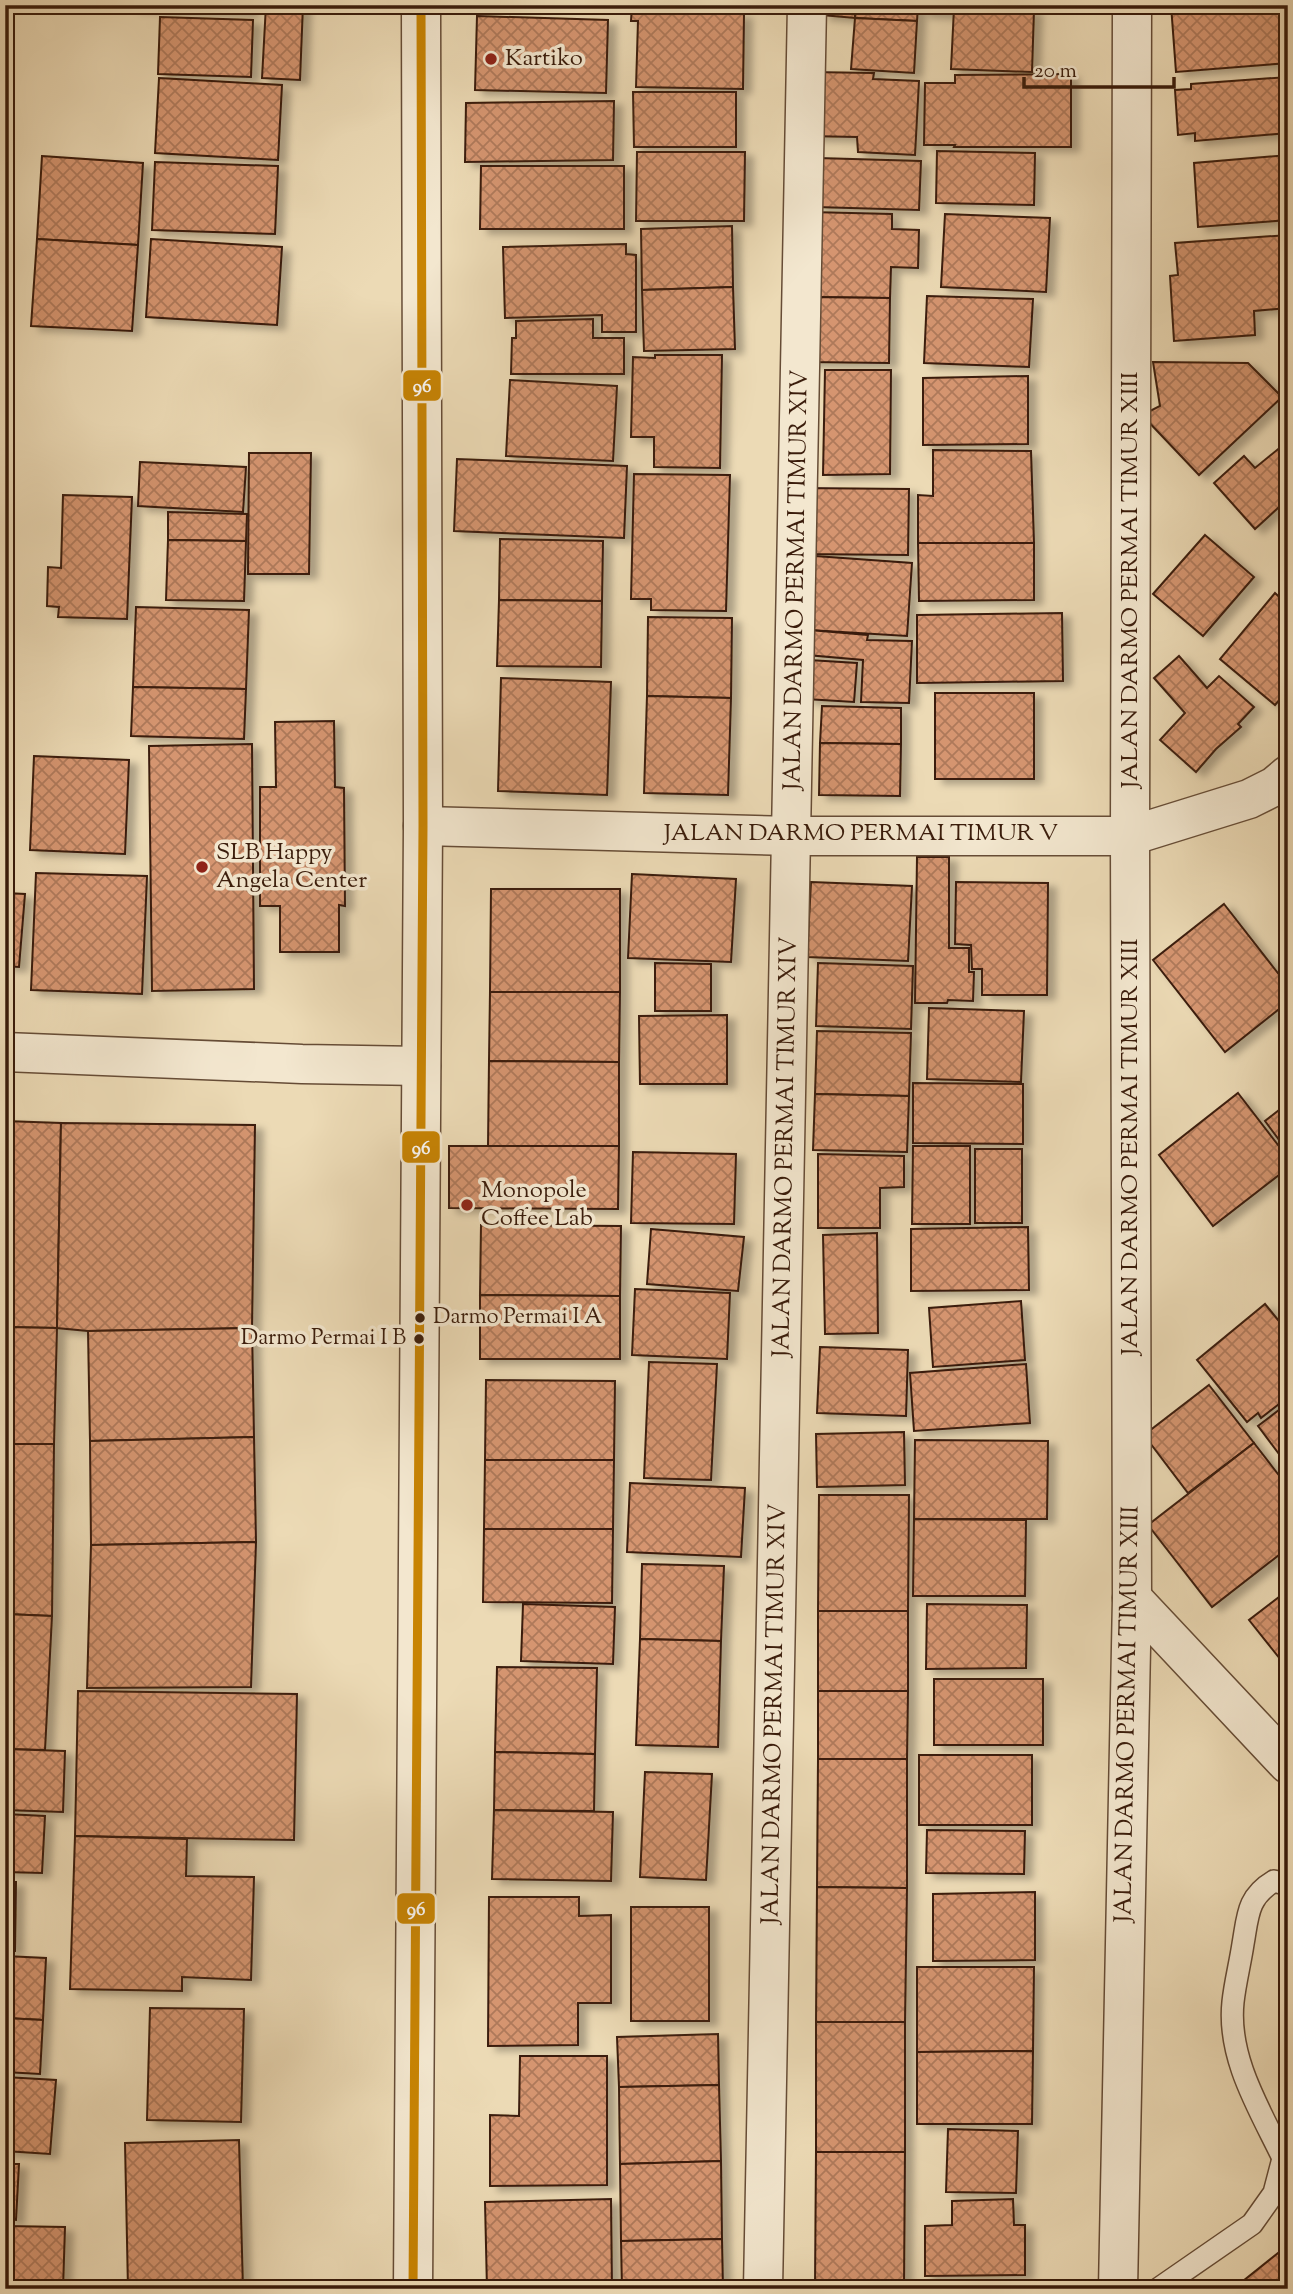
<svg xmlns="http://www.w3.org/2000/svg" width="1293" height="2294" font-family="'Sorts Mill Goudy',serif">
<defs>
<pattern id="building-cross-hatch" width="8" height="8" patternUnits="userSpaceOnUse" patternTransform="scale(1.75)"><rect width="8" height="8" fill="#d59570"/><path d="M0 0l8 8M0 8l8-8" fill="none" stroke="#ae795a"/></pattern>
<filter id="shadow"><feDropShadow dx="8" dy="4.5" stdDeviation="3.5" flood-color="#0004"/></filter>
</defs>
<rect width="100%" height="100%" fill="#ecdab5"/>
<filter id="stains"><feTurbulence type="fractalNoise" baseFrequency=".00286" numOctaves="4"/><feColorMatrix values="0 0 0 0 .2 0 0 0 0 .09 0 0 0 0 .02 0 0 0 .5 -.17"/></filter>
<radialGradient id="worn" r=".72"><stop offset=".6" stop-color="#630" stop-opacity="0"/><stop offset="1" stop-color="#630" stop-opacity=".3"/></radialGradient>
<g fill="url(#building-cross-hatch)" stroke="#3a1c0b" stroke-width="2" filter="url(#shadow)">
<path d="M132,5H250V12L132,7Z"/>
<path d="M266,5H303L300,80L262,78Z"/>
<path d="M632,5H723V14H744L743,89L636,87L638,21H631Z"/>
<path d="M823,5H856L855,18L822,15Z"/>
<path d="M856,5H918L917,21L855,18Z"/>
<path d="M922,5H951V14L922,13Z"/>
<path d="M1171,5H1288V63L1176,72Z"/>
<path d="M954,8L1034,10L1032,72L951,69Z"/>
<path d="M477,16L608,20L606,93L475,90Z"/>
<path d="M160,17L253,20L251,77L158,74Z"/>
<path d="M855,18L917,21L914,73L851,69Z"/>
<path d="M810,72L874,73L873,79L919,81L915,155L858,152L857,137L808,136Z"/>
<path d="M1071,74V147H954L955,145H924L925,83H955V75Z"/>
<path d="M1288,77V133L1195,141V133L1178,135L1175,90L1191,89V84Z"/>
<path d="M159,78L282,85L278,160L155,153Z"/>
<path d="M633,92H736V147H634Z"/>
<path d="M614,101L613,160L465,162L466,103Z"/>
<path d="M937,151L1035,153L1034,205L936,203Z"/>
<path d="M637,152H745L744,221H636Z"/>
<path d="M1288,155V220L1198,227L1194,163Z"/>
<path d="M42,156L143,163L138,245L37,239Z"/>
<path d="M818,158L921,161L919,210L816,207Z"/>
<path d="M155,162L278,166L275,234L152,230Z"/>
<path d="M481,166H624V229H480Z"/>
<path d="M810,212L892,214V229L919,230L918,268L891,267L890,298L808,297Z"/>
<path d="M945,214L1050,218L1046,292L941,287Z"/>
<path d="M732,226L733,287L642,290L641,229Z"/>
<path d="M1288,235V308L1254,311L1255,335L1174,341L1170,276L1178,275L1175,243Z"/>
<path d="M37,239L138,245L132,331L31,326Z"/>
<path d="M151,239L282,247L277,325L146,317Z"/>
<path d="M626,244V254L636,255V332H602V315L505,318L503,247Z"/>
<path d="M733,287L735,349L644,351L642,290Z"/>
<path d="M927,296L1033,299L1029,367L924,363Z"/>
<path d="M808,297L890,298L889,363L807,362Z"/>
<path d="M593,319V338H624V374H511L512,338H516V321Z"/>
<path d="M655,355H722L720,468L654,467V437H631L633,357L655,358Z"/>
<path d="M1153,362L1248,363L1282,397L1199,475L1142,415L1160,406Z"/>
<path d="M825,370H891L890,474L823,475Z"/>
<path d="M1028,376V444L923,445V378Z"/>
<path d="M510,380L617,386L613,461L506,456Z"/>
<path d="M1288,441V519L1278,508L1255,529L1214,483L1244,456L1255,468Z"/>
<path d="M933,450L1031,451L1034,543H918V495L933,496Z"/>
<path d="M249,453H311L309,574H248Z"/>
<path d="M457,459L627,466L624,538L454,531Z"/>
<path d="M140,462L246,467L243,512L138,506Z"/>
<path d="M634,474L730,475L726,611L651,610V599H631Z"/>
<path d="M800,488L909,489L908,555L799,554Z"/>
<path d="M63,495L132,497L127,619L58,617L59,607L47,606L48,567L61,568Z"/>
<path d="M168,512L247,514L246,541L168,540Z"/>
<path d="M1205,535L1254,577L1203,636L1153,594Z"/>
<path d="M500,539L603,541L602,601L499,600Z"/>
<path d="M168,540L246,541L244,601L166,600Z"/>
<path d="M918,543H1034V600L919,601Z"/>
<path d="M815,556L912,563L907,636L809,630Z"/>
<path d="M1275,593L1288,605V690L1275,705L1220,659Z"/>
<path d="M499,600L602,601L601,667L497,666Z"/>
<path d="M136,607L249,610L246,689L133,687Z"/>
<path d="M1062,613L1063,681L917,683V615Z"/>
<path d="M648,617L732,618L731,698L647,696Z"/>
<path d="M809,630L868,635L867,640L912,641L909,703L861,702L863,660L807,655Z"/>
<path d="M1179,656L1207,688L1219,676L1254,707L1238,724L1241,727L1216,749L1196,772L1160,740L1185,713L1154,678Z"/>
<path d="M809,660L857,663L854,702L806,699Z"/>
<path d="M501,678L611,682L607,795L498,791Z"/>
<path d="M133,687L246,689L244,739L131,736Z"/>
<rect x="935" y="693" width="99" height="86"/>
<path d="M647,696L731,698L728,795L644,793Z"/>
<path d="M822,706L901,708V744L820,743Z"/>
<path d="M334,721L335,787L344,788L345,906L339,905V952H280V906H260V787H276L275,722Z"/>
<path d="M820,743L901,744L900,796L819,795Z"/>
<path d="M252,744L254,989L152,991L149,746Z"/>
<path d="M34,756L129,760L125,854L30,850Z"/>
<path d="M917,857H949V948H969V972H974L973,1001L948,1000L947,1003H915Z"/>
<path d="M36,873L147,876L142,994L31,990Z"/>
<path d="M632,874L736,879L731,962L628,958Z"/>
<path d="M811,882L912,886L908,961L807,957Z"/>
<path d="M956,882L1048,883L1047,995H982V969H972L971,945L955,944Z"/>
<path d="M491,889H620V992H490Z"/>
<path d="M5,893L25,894L19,967L5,966Z"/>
<path d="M1224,904L1288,986V1002L1225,1052L1153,960Z"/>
<path d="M655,963L711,964V1011H655Z"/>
<path d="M818,963L913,966L911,1029L816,1026Z"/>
<path d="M490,992H620L619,1062L489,1061Z"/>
<path d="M929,1008L1024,1011L1021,1082L927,1079Z"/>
<path d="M727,1015V1084H640L639,1016Z"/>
<path d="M817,1031L911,1033L909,1096L815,1094Z"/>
<path d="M489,1061L619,1062V1146H488Z"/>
<path d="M913,1083L1023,1084V1144L913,1143Z"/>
<path d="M1238,1093L1288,1158V1168L1213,1226L1159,1155Z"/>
<path d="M815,1094L909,1096L907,1152L813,1150Z"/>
<path d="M1288,1103V1152L1265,1121Z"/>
<path d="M5,1121L61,1123L57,1328L5,1327Z"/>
<path d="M61,1123L255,1125L252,1328L88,1331L57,1328Z"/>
<path d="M449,1146H619L618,1209L449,1208Z"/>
<path d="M913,1146H970V1224H912Z"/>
<rect x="975" y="1149" width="47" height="74"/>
<path d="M633,1152L736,1154L734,1224L631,1223Z"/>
<path d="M818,1154L904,1156V1187L880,1188V1228H818Z"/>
<path d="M481,1225L621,1226L620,1296L480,1295Z"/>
<path d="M1028,1227L1029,1290L911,1291V1229Z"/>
<path d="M651,1229L744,1237L738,1291L647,1284Z"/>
<path d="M877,1233L878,1333L825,1334L823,1235Z"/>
<path d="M635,1289L730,1293L727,1359L632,1355Z"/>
<path d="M480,1295L620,1296V1359H480Z"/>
<path d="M1021,1301L1025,1360L933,1367L929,1308Z"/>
<path d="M1265,1304L1288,1332V1397L1261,1418L1258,1413L1247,1422L1197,1360Z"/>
<path d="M5,1327L57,1328L54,1444H5Z"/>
<path d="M252,1328L254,1437L90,1441L88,1331Z"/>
<path d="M820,1347L908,1350L906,1416L817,1413Z"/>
<path d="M649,1362L717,1364L711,1480L644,1478Z"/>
<path d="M1026,1364L1030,1423L914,1431L910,1373Z"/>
<path d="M486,1380L615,1381L614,1460H485Z"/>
<path d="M1209,1385L1254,1443L1188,1493L1144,1435Z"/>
<path d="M1288,1403V1466L1258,1426Z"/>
<path d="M904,1432L905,1485L817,1487L816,1434Z"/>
<path d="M254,1437L256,1542L91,1545L90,1441Z"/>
<path d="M915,1440L1048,1441L1047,1519H914Z"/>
<path d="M1254,1443L1288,1487V1548L1212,1607L1148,1525Z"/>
<path d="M5,1444H54L52,1616L5,1614Z"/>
<path d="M485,1460H614L613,1529H484Z"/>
<path d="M630,1483L745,1488L741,1557L627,1552Z"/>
<path d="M819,1495H909L908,1611H818Z"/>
<path d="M914,1519L1026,1520L1025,1596H913Z"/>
<path d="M484,1529H613L612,1603L483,1602Z"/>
<path d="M256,1542L251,1687L87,1688L91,1545Z"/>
<path d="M642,1564L724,1566L721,1641L640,1639Z"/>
<path d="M1288,1590V1669L1249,1620Z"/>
<path d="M523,1604L615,1607L613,1664L521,1661Z"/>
<path d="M927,1604L1027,1605L1026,1668L926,1669Z"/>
<rect x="818" y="1611" width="90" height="80"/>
<path d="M5,1614L52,1616L45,1750L5,1749Z"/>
<path d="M640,1639L721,1641L718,1747L636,1745Z"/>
<path d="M497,1667L597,1668L595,1754L495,1752Z"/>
<rect x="934" y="1679" width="109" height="66"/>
<path d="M78,1691L297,1694L294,1840L75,1836Z"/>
<path d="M818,1691H908L907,1759H818Z"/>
<path d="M5,1749L65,1751L63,1812L5,1810Z"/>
<path d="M495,1752L595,1754L594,1811L494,1810Z"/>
<rect x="919" y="1755" width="113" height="70"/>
<path d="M818,1759H907V1888L817,1887Z"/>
<path d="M645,1772L712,1774L706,1880L640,1877Z"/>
<path d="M494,1810L613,1812L611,1881L492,1879Z"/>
<path d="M5,1814L45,1816L42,1873L5,1872Z"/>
<path d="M927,1830L1025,1831L1024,1874L926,1873Z"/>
<path d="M75,1836L187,1839L186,1876L254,1877L251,1980L182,1977V1991L70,1989Z"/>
<path d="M5,1882H16L15,1951L5,1950Z"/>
<path d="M817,1887L907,1888L905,2022H816Z"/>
<path d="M1035,1892V1960L933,1961V1894Z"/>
<path d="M489,1897H579V1916L611,1915V2003H578V2045L488,2046Z"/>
<rect x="631" y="1907" width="78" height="114"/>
<path d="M5,1956L46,1958L43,2020L5,2018Z"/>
<path d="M917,1967H1034L1033,2051L917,2052Z"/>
<path d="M150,2008L244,2009L241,2122L147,2120Z"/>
<path d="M5,2018L43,2020L40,2074L5,2072Z"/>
<rect x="816" y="2022" width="89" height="130"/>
<path d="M718,2034L719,2085L619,2087L617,2037Z"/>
<path d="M1033,2051L1032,2124H917V2052Z"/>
<path d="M520,2056H607V2185L490,2186V2115L519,2116Z"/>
<path d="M5,2077L56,2080L50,2154L5,2151Z"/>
<path d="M719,2085L721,2161L620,2164L619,2087Z"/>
<path d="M948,2129L1018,2131L1016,2193L946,2192Z"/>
<path d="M239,2140L243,2289H128L125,2143Z"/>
<path d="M816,2152H905L904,2287H815Z"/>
<path d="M721,2161L722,2239L621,2241L620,2164Z"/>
<path d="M5,2164H19L16,2220L5,2219Z"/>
<path d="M611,2199L612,2289H487L485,2202Z"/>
<path d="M1013,2199L1014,2225H1025V2275L925,2276V2226L952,2225V2201Z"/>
<path d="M5,2226L65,2227L63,2289H5Z"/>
<path d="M722,2239L723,2289H622L621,2241Z"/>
<path d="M1288,2245V2289H1233Z"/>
</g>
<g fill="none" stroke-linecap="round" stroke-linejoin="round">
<defs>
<g id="service">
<path d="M1283,2158C1260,2110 1227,2058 1233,2002C1235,1983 1240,1964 1243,1944C1248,1916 1247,1897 1274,1881L1288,1885"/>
<path d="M1158,2289L1252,2224L1274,2193L1286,2147"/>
</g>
<g id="minor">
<path d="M423,826L792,836H1130L1249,799L1275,786L1288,775"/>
<path d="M5,1052L302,1064L421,1066"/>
<path d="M1132,1598L1288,1764"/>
<path d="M763,2289L807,5"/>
<path d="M1118,2289L1132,1598L1130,836L1132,5"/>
</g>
<path id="tertiary" d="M413,2289L423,826L421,5"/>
</defs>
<use href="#service" stroke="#664c36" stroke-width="24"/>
<use href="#minor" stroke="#664c36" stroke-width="41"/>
<use href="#tertiary" stroke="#664c36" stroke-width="41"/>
<use href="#service" stroke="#f3e7cf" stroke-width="21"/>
<use href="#minor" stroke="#f3e7cf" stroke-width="38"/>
<use href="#tertiary" stroke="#f3e7cf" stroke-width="38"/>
<defs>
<path id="bus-1" d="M413,2289L423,826L421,5"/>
</defs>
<use href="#bus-1" stroke="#f3e7cf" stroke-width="14"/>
<use href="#bus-1" stroke="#c88403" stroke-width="9"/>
</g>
<g fill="#8f2418" stroke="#f3e7cf" stroke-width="2.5">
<circle cx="491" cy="59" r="7"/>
<circle cx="202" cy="867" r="7"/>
<circle cx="467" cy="1205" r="7"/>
</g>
<g fill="#3a1c0b" stroke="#f3e7cf" stroke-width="2.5">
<circle cx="420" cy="1318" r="6"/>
<circle cx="419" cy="1339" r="6"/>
</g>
<g text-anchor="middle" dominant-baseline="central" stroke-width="7" stroke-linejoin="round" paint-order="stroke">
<g font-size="22" fill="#3a1c0b" stroke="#f3e7cf" text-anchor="start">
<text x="433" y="1318">Darmo Permai I A</text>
<text x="406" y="1339" text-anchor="end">Darmo Permai I B</text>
</g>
<g font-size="24" fill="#3a1c0b" stroke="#f3e7cf" text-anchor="start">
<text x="505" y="59">Kartiko</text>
<text x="216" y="853">SLB Happy<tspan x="216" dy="28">Angela Center</tspan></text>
<text x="481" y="1191">Monopole<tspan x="481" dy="28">Coffee Lab</tspan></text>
</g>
<g font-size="24" fill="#3a1c0b" stroke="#f3e7cf">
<text transform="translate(797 580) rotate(-89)">JALAN DARMO PERMAI TIMUR XIV</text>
<text transform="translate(1131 580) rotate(-90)">JALAN DARMO PERMAI TIMUR XIII</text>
<text x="861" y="834">JALAN DARMO PERMAI TIMUR V</text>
<text transform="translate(786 1147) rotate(-89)">JALAN DARMO PERMAI TIMUR XIV</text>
<text transform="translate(1131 1147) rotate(-90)">JALAN DARMO PERMAI TIMUR XIII</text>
<text transform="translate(775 1714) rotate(-89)">JALAN DARMO PERMAI TIMUR XIV</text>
<text transform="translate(1128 1714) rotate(-89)">JALAN DARMO PERMAI TIMUR XIII</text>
</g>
</g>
<g stroke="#f3e7cf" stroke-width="2.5">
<rect x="402" y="369" width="40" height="33" rx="7" fill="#c88403"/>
<rect x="401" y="1130" width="40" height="34" rx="7" fill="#c88403"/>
<rect x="396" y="1892" width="40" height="33" rx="7" fill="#c88403"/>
</g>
<g font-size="19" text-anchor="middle" font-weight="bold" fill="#fff">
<text x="422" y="392">96</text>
<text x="421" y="1154">96</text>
<text x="416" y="1915">96</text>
</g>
<rect width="1293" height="2294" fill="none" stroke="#ecdab5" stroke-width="28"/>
<rect x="7" y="7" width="1279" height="2280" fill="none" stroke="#3a1c0b" stroke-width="3.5"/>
<rect x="14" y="14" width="1265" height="2266" fill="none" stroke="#3a1c0b" stroke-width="2"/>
<path d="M1024 77v10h150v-10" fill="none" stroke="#3a1c0b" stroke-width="3.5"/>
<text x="1034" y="77" font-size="21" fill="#3a1c0b" stroke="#f3e7cf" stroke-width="5" paint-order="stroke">20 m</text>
<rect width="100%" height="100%" filter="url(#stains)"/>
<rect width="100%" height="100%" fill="url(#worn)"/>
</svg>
